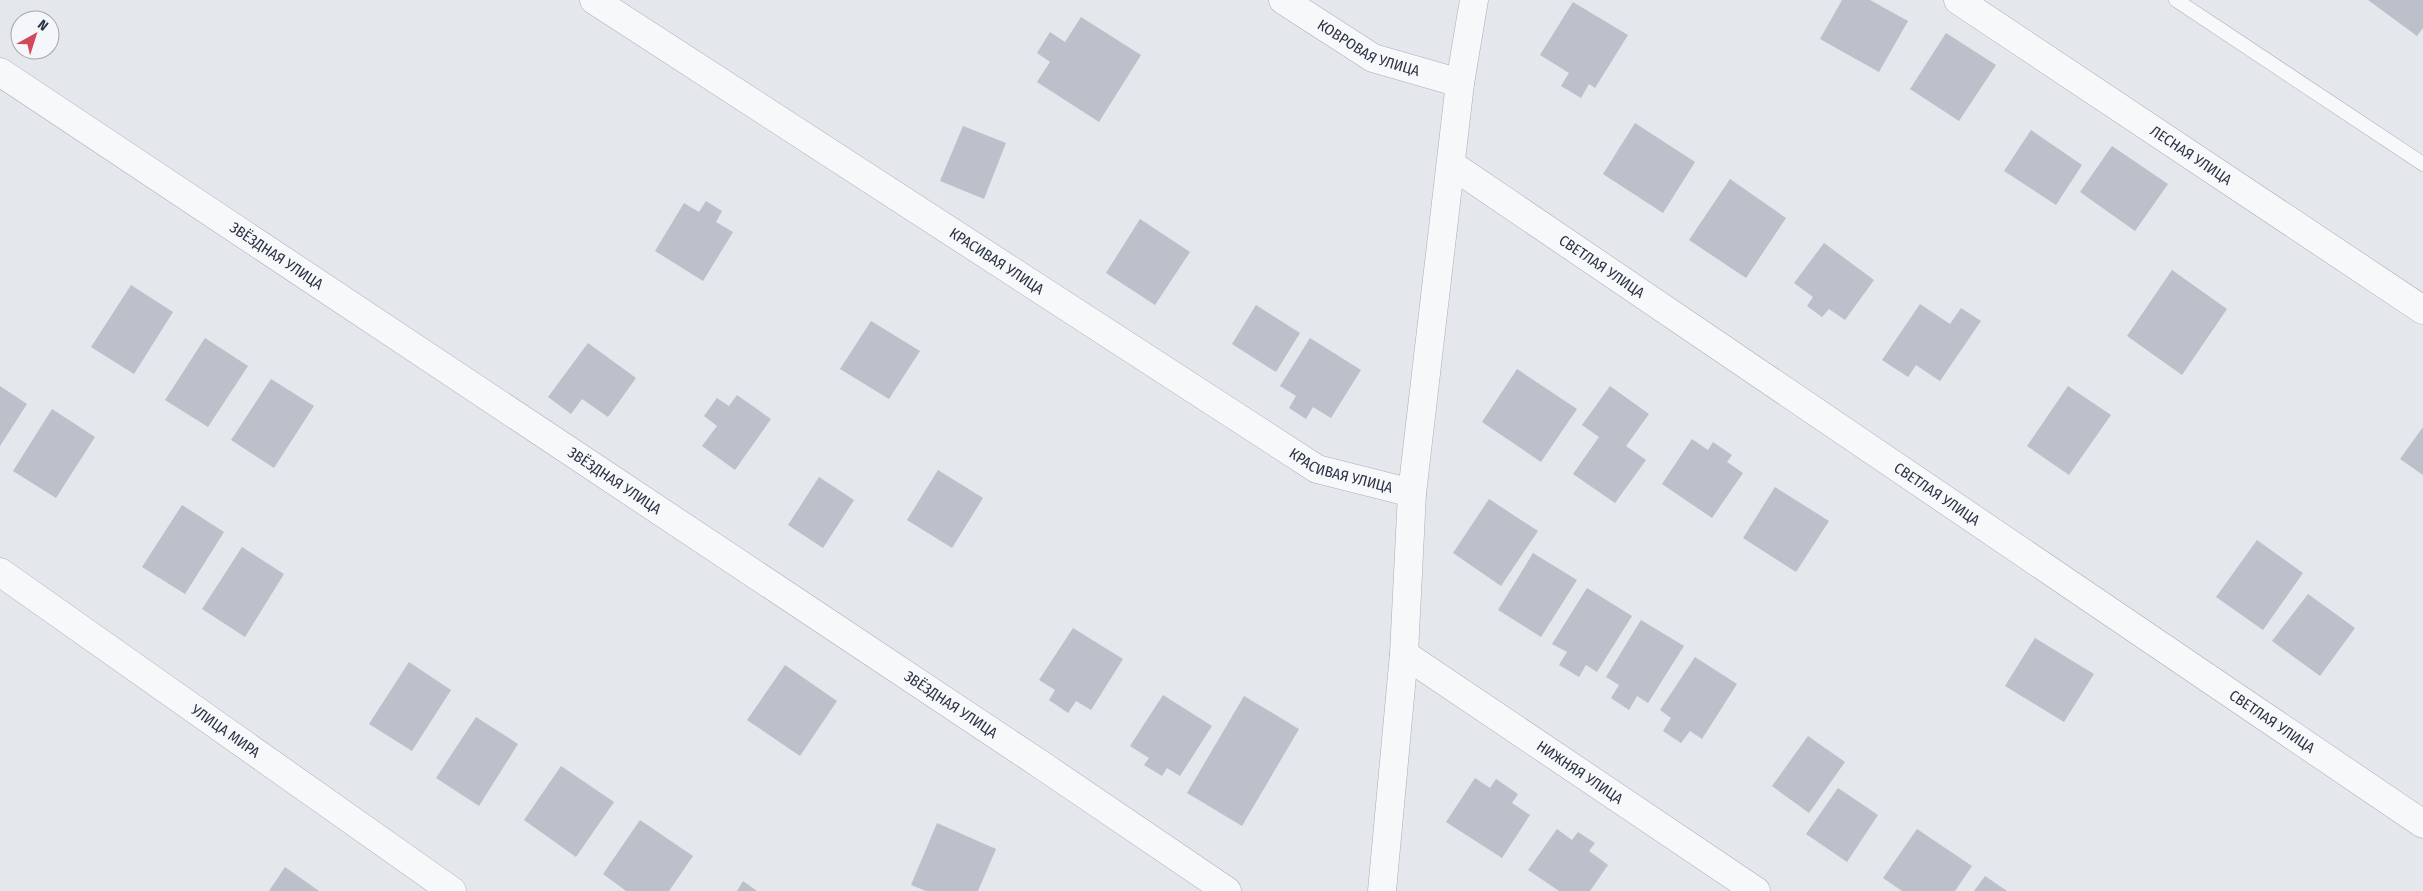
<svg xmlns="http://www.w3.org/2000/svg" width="2423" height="891" font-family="'Fira Sans Condensed',sans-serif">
<rect width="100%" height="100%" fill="#e4e7ec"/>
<g fill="#bbc0ca">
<path d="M1842,0H1870L1908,21L1879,72L1820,39Z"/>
<path d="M2368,0H2423V28L2417,36Z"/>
<path d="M1573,2L1628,35L1595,88L1589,84L1581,98L1561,86L1569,73L1540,55Z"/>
<path d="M1081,17L1141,55L1099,122L1037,82L1050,62L1037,53L1050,32L1065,42Z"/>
<path d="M1946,33L1996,65L1959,121L1910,89Z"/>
<path d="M1635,123L1695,162L1663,213L1603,174Z"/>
<path d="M963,126L1006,143L984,199L940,181Z"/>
<path d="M2031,130L2082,165L2056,205L2004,171Z"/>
<path d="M2112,146L2168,184L2135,231L2080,192Z"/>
<path d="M1730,179L1786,218L1746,278L1689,240Z"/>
<path d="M706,201L722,211L716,222L733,232L703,281L655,251L684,203L699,212Z"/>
<path d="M1140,219L1190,252L1155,305L1106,273Z"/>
<path d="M1824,243L1874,280L1845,320L1829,309L1822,317L1807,306L1813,297L1794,283Z"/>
<path d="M2172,270L2227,309L2182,375L2127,336Z"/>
<path d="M131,285L173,312L134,374L91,347Z"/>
<path d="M1920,304L1950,324L1961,308L1981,321L1940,381L1916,365L1908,377L1882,360Z"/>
<path d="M1256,305L1300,333L1276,372L1232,344Z"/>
<path d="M871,321L920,351L889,399L840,369Z"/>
<path d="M205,338L248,366L208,427L165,400Z"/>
<path d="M1310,338L1361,370L1331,418L1313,407L1306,419L1289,408L1296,396L1280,386Z"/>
<path d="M588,343L636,378L608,417L582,399L571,414L548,397Z"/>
<path d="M1517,369L1577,409L1541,462L1482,422Z"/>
<path d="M271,379L314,406L274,468L231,440Z"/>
<path d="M0,386L27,404L0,446Z"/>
<path d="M1610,386L1649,414L1626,446L1646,460L1615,503L1573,474L1599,437L1582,425Z"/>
<path d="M2068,386L2111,415L2069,475L2027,446Z"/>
<path d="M737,395L771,419L735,470L702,446L717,426L704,416L717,398L729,406Z"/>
<path d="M52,409L95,437L56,498L13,471Z"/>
<path d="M2423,427V475L2400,459Z"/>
<path d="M1692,439L1708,450L1713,442L1732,455L1727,462L1743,473L1712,518L1662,484Z"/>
<path d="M938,470L983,498L952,548L907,520Z"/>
<path d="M819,477L854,500L823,548L788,525Z"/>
<path d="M1775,487L1829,521L1796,572L1743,538Z"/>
<path d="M1489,499L1538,531L1501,586L1453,553Z"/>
<path d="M182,505L224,532L185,594L142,567Z"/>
<path d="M2257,540L2303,573L2263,630L2216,597Z"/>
<path d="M242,547L284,574L245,637L202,609Z"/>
<path d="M1533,553L1577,580L1541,637L1498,610Z"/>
<path d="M1587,588L1632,616L1597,672L1586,665L1579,677L1559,665L1567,652L1552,644Z"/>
<path d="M2308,594L2355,628L2320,676L2272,641Z"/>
<path d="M1641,620L1684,646L1648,703L1637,696L1629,710L1611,698L1619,685L1606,677Z"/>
<path d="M1073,628L1123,659L1091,710L1076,701L1068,713L1049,700L1055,690L1039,680Z"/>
<path d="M2035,638L2094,674L2064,722L2005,686Z"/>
<path d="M1695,657L1737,684L1702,739L1690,731L1681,743L1663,731L1671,718L1660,710Z"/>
<path d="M409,662L451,690L412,751L369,724Z"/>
<path d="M785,665L837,701L800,756L747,720Z"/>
<path d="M1163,695L1212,726L1180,776L1167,768L1162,776L1144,765L1149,758L1130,746Z"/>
<path d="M1244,696L1299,729L1242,826L1187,793Z"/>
<path d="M476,717L518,744L479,806L436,778Z"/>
<path d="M1808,736L1845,762L1809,813L1772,786Z"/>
<path d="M561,766L614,802L576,857L524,820Z"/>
<path d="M1475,778L1490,788L1496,779L1518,794L1512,803L1530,815L1502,858L1446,822Z"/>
<path d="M1838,788L1878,815L1847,862L1806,834Z"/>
<path d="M640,820L693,856L669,891H626L603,874Z"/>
<path d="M937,823L996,849L978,891H926L911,885Z"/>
<path d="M1557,829L1572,840L1578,832L1595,843L1589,851L1608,865L1590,891H1559L1528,870Z"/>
<path d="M1917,829L1972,866L1955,891H1902L1883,878Z"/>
<path d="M285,867L319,891H269Z"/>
<path d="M1985,876L2007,891H1974Z"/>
<path d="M743,881L757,891H737Z"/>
</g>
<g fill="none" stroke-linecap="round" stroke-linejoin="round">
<defs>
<path id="lane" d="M2176,0L2423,164"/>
<g id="street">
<path id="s1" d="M594,0L1317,469L1412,493"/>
<path id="s2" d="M1283,0L1373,58L1460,83"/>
<path id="s3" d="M1958,0L2423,310"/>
<path id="s4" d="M0,72L1040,764L1227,891"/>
<path id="s5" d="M1452,165L2423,824"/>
<path id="s6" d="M0,572L452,891"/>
<path id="s7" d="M1404,654L1756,891"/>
<path d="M1382,891L1404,654L1412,493L1460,83L1474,0"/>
</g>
</defs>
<use href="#lane" stroke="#a9aeb7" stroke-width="15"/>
<use href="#street" stroke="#a9aeb7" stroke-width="29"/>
<use href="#lane" stroke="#f7f8fa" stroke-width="14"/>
<use href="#street" stroke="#f7f8fa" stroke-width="28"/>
</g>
<g text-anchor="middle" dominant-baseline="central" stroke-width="4" stroke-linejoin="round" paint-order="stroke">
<g font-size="15" fill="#2b3445" stroke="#f4f6f9">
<text stroke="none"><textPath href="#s2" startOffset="99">КОВРОВАЯ УЛИЦА</textPath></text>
<text stroke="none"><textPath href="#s3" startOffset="280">ЛЕСНАЯ УЛИЦА</textPath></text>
<text stroke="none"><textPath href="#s4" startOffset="332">ЗВЁЗДНАЯ УЛИЦА</textPath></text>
<text stroke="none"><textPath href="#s1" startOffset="480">КРАСИВАЯ УЛИЦА</textPath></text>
<text stroke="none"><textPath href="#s5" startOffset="181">СВЕТЛАЯ УЛИЦА</textPath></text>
<text stroke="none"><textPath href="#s1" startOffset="885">КРАСИВАЯ УЛИЦА</textPath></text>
<text stroke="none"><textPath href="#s4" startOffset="738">ЗВЁЗДНАЯ УЛИЦА</textPath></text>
<text stroke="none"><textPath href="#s5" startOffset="586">СВЕТЛАЯ УЛИЦА</textPath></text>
<text stroke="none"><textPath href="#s4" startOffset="1142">ЗВЁЗДНАЯ УЛИЦА</textPath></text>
<text stroke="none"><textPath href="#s5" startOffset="991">СВЕТЛАЯ УЛИЦА</textPath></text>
<text stroke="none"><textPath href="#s6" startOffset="276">УЛИЦА МИРА</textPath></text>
<text stroke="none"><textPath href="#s7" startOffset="212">НИЖНЯЯ УЛИЦА</textPath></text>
</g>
</g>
<g transform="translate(35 35) rotate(39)"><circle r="24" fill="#f4f6f9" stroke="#a4a8b1"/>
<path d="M0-4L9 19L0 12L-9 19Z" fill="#d1495b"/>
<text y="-8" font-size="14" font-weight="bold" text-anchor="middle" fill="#2b3445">N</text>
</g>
</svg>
